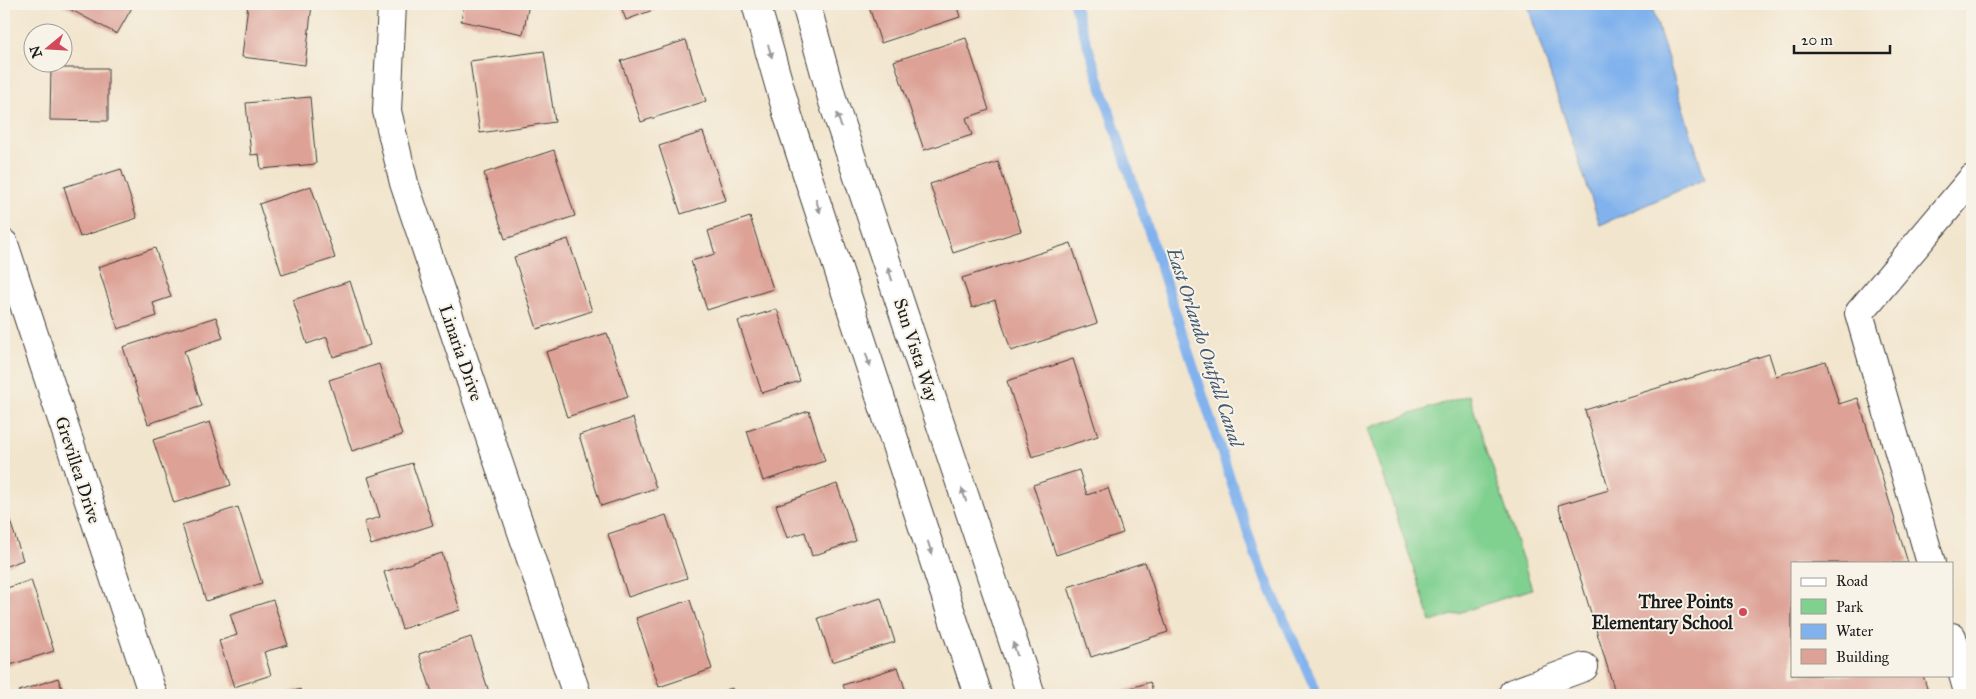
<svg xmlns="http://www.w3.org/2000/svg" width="1976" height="699" font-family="'IM FELL Great Primer',serif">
<rect width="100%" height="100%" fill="#f7f3e8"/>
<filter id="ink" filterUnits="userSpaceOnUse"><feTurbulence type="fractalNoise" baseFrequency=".02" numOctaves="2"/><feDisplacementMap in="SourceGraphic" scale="10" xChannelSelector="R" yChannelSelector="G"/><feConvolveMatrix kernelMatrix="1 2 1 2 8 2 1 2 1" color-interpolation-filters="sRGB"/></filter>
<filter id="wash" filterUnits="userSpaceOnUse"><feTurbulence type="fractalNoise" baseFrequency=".0096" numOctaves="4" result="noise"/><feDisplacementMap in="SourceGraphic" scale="20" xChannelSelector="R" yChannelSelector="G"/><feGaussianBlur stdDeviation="1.12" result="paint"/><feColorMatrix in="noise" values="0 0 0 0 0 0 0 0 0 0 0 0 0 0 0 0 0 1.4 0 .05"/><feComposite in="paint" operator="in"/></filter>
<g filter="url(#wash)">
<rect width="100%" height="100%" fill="#f2e5cd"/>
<path fill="#80d090" stroke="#4e7656" d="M1469,395L1532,589L1431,622L1368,428Z"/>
<path fill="#81b2ed" stroke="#4e6784" d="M1527,4H1651L1705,179L1600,225Z"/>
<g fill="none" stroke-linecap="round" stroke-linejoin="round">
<path stroke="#81b2ed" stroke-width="10" d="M1074,4L1256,557L1318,695"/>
</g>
<g id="blocks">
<g fill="#dda196">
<path d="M60,4H134L117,34Z"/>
<path d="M248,4H312L305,65L242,57Z"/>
<path d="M464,4H529L523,34L461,21Z"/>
<path d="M620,4H669L626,20Z"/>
<path d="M868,4H956L960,17L881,43Z"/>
<path d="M966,38L989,110L966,118L972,135L924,150L894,61Z"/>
<path d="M686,40L706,101L641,122L621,61Z"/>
<path d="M544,51L555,122L480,133L470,61Z"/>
<path d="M51,68H108V121L50,120Z"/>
<path d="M310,97L316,164L261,169L259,154L251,155L246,103Z"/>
<path d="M703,132L726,200L681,214L659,146Z"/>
<path d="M554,150L575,216L505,239L484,173Z"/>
<path d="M998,162L1021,231L953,253L930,184Z"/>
<path d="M121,169L137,218L80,237L64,187Z"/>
<path d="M311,186L335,258L282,275L259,204Z"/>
<path d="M750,217L773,289L707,310L691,261L715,254L708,231Z"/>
<path d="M568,239L592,311L537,329L514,257Z"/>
<path d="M1071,243L1097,323L1011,351L995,300L972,308L962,278Z"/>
<path d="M155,248L171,297L153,303L157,316L118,329L98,267Z"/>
<path d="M350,281L370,345L333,357L327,337L307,344L293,300Z"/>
<path d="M777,309L800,381L762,393L738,321Z"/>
<path d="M216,317L223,338L184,351L202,406L148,424L123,347Z"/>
<path d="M607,333L628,397L567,417L546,352Z"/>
<path d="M1769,354L1776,376L1826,361L1839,404L1858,398L1908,563H1792V675H1923L1929,695H1616L1558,505L1609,490L1585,410Z"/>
<path d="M1073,359L1098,436L1032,457L1007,381Z"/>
<path d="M379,364L402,435L352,451L329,380Z"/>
<path d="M809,411L825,461L763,481L747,431Z"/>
<path d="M633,418L656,488L601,506L579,435Z"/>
<path d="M210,422L231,485L174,503L153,440Z"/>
<path d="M412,463L433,525L371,545L364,522L380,517L368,477Z"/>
<path d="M1079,470L1087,495L1108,488L1123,533L1056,555L1033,485Z"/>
<path d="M837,484L856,541L812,556L805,532L787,538L776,505Z"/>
<path d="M4,503L23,560L4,567Z"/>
<path d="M238,507L262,583L206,601L182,525Z"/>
<path d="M666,515L687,578L628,597L608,534Z"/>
<path d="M442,553L460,610L402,629L384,572Z"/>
<path d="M1145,562L1168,632L1091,657L1068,587Z"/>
<path d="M31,580L54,651L4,667V589Z"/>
<path d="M881,598L895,642L832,662L818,618Z"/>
<path d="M273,600L288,645L264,652L271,675L234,687L219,641L237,635L230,614Z"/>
<path d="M690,600L712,669L659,687L636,618Z"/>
<path d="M471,637L490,695H433L419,654Z"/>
<path d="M898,667L907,695H847L843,685Z"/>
<path d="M58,678L64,695H20L19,691Z"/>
<path d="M1150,682L1154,695H1109Z"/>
<path d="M732,688L735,695H711Z"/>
<path d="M300,689L302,695H283Z"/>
</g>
</g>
</g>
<g filter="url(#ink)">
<use href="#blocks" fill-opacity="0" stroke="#3c3a37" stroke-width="1"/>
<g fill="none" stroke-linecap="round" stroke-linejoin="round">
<defs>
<g id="minor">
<path d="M392,4L387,111L404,183L577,695"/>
<path d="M756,4L788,116L978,695"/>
<path d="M806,4L833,102L1031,695"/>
<path d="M4,244L153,695"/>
<path d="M1931,563L1859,313L1972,179"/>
<path d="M1952,637L1969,695"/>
<path d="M1514,695L1513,693L1584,667"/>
</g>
</defs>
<use href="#minor" stroke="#3c3a37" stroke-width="30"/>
<use href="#minor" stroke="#fff" stroke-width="28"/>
</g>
<defs><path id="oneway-solid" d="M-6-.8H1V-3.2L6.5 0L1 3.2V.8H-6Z" transform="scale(1.25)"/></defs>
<g fill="#999">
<use href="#oneway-solid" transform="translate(770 51) rotate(74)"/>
<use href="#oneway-solid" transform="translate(839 120) rotate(-108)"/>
<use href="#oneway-solid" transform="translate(818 206) rotate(72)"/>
<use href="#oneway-solid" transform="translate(890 274) rotate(-108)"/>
<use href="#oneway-solid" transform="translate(868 360) rotate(72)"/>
<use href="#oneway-solid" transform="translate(964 495) rotate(-108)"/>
<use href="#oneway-solid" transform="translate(930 548) rotate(72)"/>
<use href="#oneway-solid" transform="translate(1015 649) rotate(-108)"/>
</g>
</g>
<circle fill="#d1495b" stroke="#f7f3e8" stroke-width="2" cx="1743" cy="612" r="5"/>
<g text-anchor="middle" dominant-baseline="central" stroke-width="4" stroke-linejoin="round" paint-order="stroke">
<g font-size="18" fill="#1c1c1c" stroke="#f7f3e8">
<text transform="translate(916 350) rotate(72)">Sun Vista Way</text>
<text transform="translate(461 353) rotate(71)">Linaria Drive</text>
<text transform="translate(78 470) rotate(72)">Grevillea Drive</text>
</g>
<g font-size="18" font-weight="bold" fill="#1c1c1c" stroke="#f7f3e8" text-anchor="end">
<text x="1733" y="602">Three Points<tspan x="1733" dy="21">Elementary School</tspan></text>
</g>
<g font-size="19" font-style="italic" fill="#445870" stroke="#f7f3e8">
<text transform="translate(1205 347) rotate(72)">East Orlando Outfall Canal</text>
</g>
</g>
<rect width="1976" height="699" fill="none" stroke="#f7f3e8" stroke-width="20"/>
<rect x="1791" y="562" width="162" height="115" fill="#f7f3e8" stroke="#9f9d96"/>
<rect x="1801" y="578" width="25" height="8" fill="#ffffff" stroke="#9f9d96"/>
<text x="1836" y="586" font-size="15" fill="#1c1c1c">Road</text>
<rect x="1801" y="599" width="25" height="15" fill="#80d090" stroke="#9f9d96"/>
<text x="1836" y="612" font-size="15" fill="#1c1c1c">Park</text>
<rect x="1801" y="624" width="25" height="15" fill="#81b2ed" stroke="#9f9d96"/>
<text x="1836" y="636" font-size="15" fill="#1c1c1c">Water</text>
<rect x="1801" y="649" width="25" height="15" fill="#dda196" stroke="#9f9d96"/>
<text x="1836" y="662" font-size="15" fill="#1c1c1c">Building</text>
<g transform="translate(48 48) rotate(252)"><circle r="24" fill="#f7f3e8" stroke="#9f9d96"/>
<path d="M0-4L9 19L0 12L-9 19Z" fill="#d1495b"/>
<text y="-8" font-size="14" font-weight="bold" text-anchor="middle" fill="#1c1c1c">N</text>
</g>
<path d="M1794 45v8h96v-8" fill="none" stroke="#1c1c1c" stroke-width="2.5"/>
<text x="1801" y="45" font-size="15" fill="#1c1c1c" stroke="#f7f3e8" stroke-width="4" paint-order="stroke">20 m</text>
</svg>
